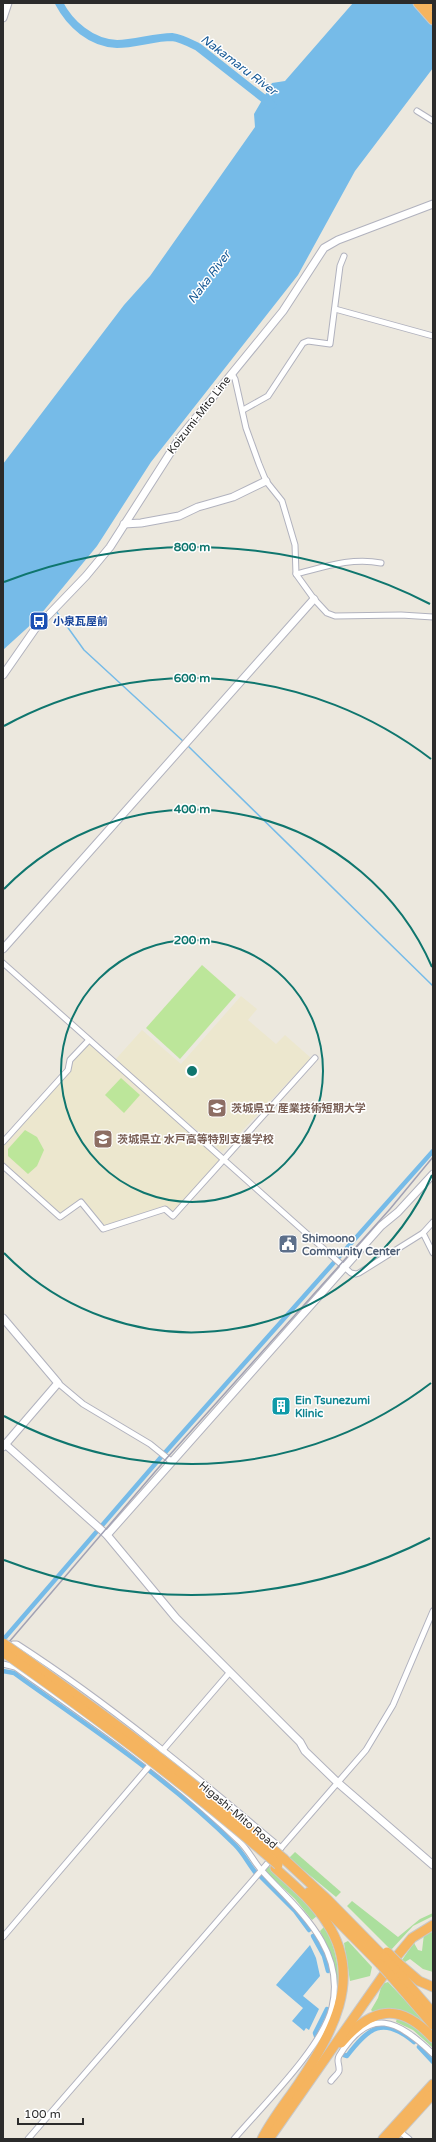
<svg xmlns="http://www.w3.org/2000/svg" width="436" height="2142" font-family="'Varela Round','Noto Sans JP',sans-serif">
<rect width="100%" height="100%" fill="#ece8de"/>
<g fill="#ece7ce">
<path d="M241,996L257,1009L248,1020L276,1044L285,1035L311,1058L222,1152L115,1060L142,1030L181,1064Z"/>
<path d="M88,1043L219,1158L218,1162L175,1212H171L163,1206L104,1226L82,1198L61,1213H58L3,1163V1147L71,1071L73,1061Z"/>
</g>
<g fill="#abdf9d">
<path d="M295,1852L341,1892L336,1897L289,1858Z"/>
<path d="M269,1866L300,1896L317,1916L312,1920L295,1899L265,1871Z"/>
<path d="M352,1901L398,1937L420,1919L433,1913V1916L413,1926L391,1950L347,1906Z"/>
<path d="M324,1927C337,1948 340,1971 337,1995L334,1963L320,1931Z"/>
<path d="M433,1932V1972L423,1969L410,1959L405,1962L402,1960L414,1943L418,1950L422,1951L424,1934Z"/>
<path d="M348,1941L372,1967L370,1976L350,1981L344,1943Z"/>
<path d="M388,1982L428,2025L427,2026L395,2010L373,2012L371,2010L378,1998L382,1984Z"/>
<path d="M397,2018L415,2027L433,2044V2048L413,2030L396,2022Z"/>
</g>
<g fill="#bce69a">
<path d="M202,965L236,995L180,1059L146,1028Z"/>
<path d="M121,1078L140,1095L124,1113L105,1095Z"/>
<path d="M25,1130L37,1137L44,1150L37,1166L28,1174L8,1156V1149Z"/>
</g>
<g fill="#76bbe8">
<path d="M353,3H433V68L355,171L298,275L151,462L97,546L36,620L3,650V464L124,305L150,276L255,127L254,114L272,83L285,81Z"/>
<path d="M310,1945L316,1958L320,1976L303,1996L319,2009L309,2030L306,2028L304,2031L292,2021L303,2008L276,1985Z"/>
</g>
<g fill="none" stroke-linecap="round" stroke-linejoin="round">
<g stroke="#76bbe8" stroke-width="1.5">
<path d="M56,611L84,650L184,742"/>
<path d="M187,745L433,986"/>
</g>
<g stroke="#76bbe8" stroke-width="4.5">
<path d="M3,1640L162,1456L433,1151"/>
<path d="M3,1671L14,1673L25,1681C97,1732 173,1783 235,1845C243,1853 248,1863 255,1872"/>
<path d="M261,1877L295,1911L309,1930"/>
<path d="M313,1936L324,1956L328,1971"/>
<path d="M316,2036L315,2033L327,2009"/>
<path d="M419,2047L433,2062"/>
<path d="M344,2055L347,2056C369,2027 383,2016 414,2042"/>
</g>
<path stroke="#76bbe8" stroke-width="8" d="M59,3C70,24 91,43 117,44C135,44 154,37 172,37C181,38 190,43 198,47L272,105"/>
<defs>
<g id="street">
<path d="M417,111L433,121"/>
<path d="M335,309L433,336"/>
<path d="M232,374L235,379L246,428L259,464L266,481L282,501L295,545L296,574L314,599L327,613L335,616L401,615L433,617"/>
<path d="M243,410L268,396L303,343L308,341L330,344L340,266L344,256"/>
<path d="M296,574C324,567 352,557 381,563"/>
<path d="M3,963L351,1273L356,1274L359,1273L423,1233"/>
<path d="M3,1142L68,1070L70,1060L89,1040"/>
<path d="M3,1166L60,1217L81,1202L103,1229L165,1209L173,1216L315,1058"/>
<path d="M433,1222L423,1233L433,1253"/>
<path d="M58,1383L83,1404L150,1444L171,1461"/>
<path d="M9,1649L13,1644H17C110,1704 196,1776 281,1848"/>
<path d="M3,1664L15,1667C91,1720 172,1776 239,1841C249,1850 254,1863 263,1872C298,1910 346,1948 332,2007C323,2047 262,2106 234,2139"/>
<path d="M156,1758L230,1672"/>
<path d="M3,1937L151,1764"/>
<path d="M331,2081C333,2078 338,2074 339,2071C340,2065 336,2061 339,2056C370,2005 398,2020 433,2054"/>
<path d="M399,2131L409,2139"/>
<path d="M28,2139L366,1750L393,1705L433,1611"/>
</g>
<g id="secondary">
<path d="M3,18L8,3"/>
<path d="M124,524L141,523L179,516L198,507L233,497L266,481"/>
<path d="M3,675L35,629L86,576L110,547L181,436L283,311L324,248L338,240L433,204"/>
<path d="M3,949L314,599"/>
<path d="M3,1318L58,1383L3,1447"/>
<path d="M5,1444L107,1535L176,1618L300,1742L305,1751L337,1782L433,1865"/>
<path d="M107,1535L381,1226L398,1212L433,1174"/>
</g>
<g id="highway">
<path d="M418,3L433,20"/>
<path d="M429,3L433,7"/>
<path d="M284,1859L327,1899L384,1957"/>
<path d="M309,1892L380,1964"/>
<path d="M398,1963L419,1981L433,1987"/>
<path d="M395,1969L433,2013"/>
<path d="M390,1975L433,2025"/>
<path d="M341,2043C371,2008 399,2001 433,2038"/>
<path d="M262,2139C272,2119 287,2101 299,2083C331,2035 364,1979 327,1923C314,1902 294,1885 275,1868"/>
<path d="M269,2139L397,1956L412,1938L433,1925"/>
<path d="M383,2139L433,2084"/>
<path d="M392,2139L433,2094"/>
</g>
</defs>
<use href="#street" stroke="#b1b2be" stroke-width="7"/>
<use href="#secondary" stroke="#b1b2be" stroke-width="9"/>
<use href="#highway" stroke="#c8c8c8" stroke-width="11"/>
<use href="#street" stroke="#fff" stroke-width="5"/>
<use href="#secondary" stroke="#fff" stroke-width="7"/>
<use href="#highway" stroke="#f5b45f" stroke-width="9"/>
<path stroke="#a1a1b4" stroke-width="1.5" d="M3,1649L166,1459L390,1209L433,1157"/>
<defs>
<g id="highway-bridge">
<path d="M3,1643C100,1711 194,1781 284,1859"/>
<path d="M3,1652C98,1719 191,1788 278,1865"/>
<path d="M387,1952L398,1963"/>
<path d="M384,1957L395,1969"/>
<path d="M380,1964L390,1975"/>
</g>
</defs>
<use href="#highway-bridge" stroke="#c8c8c8" stroke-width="11" stroke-linecap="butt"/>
<use href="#highway-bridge" stroke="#f5b45f" stroke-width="9"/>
</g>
<g fill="none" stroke="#0f766e" stroke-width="2">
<circle cx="192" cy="1071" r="131"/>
<path d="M432 1175A262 262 0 0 1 4 1253M4 889A262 262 0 0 1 432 967"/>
<path d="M431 1383A393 393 0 0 1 4 1416M4 726A393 393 0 0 1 431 759"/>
<path d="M430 1538A524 524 0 0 1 4 1560M4 582A524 524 0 0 1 430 604"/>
</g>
<defs>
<symbol id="bus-square" viewBox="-11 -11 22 22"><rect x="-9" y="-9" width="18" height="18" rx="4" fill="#1a4fb4" stroke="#fff"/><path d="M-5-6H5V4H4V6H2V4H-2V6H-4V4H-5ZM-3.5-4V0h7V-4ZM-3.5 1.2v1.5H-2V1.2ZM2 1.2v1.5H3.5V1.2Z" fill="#fff"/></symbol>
<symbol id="university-square" viewBox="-11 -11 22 22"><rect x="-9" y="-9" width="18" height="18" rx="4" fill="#8d6e63" stroke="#fff"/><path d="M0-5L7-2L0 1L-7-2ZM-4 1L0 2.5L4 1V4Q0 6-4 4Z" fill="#fff"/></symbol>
<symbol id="school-square" viewBox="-11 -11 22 22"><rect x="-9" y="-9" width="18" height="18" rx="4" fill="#8d6e63" stroke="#fff"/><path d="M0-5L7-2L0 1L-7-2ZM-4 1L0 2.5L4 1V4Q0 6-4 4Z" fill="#fff"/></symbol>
<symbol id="civic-square" viewBox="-11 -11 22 22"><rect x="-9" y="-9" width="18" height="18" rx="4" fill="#5c6f8a" stroke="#fff"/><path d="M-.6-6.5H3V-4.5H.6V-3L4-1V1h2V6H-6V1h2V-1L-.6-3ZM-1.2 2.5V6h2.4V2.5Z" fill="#fff"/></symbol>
<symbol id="building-square" viewBox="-11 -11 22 22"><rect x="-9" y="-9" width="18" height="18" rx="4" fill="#0f9aa8" stroke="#fff"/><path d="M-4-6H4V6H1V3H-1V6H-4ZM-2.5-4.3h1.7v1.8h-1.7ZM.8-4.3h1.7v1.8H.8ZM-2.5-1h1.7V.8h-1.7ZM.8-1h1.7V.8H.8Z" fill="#fff"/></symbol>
</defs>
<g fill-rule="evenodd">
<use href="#bus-square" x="28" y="610" width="22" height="22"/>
<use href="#university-square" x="206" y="1097" width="22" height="22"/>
<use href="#school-square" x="92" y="1128" width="22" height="22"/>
<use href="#civic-square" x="277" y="1233" width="22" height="22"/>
<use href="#building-square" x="270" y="1395" width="22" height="22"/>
</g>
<g text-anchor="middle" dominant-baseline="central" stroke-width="3" stroke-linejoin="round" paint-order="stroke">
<g font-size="11" fill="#2b2b2b" stroke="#fff">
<text transform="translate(199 415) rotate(-52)">Koizumi-Mito Line</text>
<text transform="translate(238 1815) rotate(40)">Higashi-Mito Road</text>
</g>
<g font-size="11" font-weight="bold" fill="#164399" stroke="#fff" text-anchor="start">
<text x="53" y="621">小泉瓦屋前</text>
</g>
<g font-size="11" font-weight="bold" fill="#785e54" stroke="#fff" text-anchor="start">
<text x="231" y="1108">茨城県立 産業技術短期大学</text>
<text x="117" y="1139">茨城県立 水戸高等特別支援学校</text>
</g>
<g font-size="11" font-weight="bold" fill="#4e5e75" stroke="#fff" text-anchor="start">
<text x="302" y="1238">Shimoono<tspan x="302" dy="13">Community Center</tspan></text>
</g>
<g font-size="11" font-weight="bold" fill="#0d838f" stroke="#fff" text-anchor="start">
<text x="295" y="1400">Ein Tsunezumi<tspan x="295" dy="13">Klinic</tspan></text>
</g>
<g font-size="12" font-style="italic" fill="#155895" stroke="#fff">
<text transform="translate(239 65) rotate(37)">Nakamaru River</text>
<text transform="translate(209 277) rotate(-53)">Naka River</text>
</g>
</g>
<circle cx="192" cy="1071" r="6" fill="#0f766e" stroke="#fff" stroke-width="2"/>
<g font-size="12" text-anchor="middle" font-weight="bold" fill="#0f766e" stroke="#fff" stroke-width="3" stroke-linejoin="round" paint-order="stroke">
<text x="192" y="551">800 m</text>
<text x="192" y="682">600 m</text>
<text x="192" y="813">400 m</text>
<text x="192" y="944">200 m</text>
</g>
<rect width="436" height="2142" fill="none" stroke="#2b2b2b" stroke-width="8"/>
<path d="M18 2118v6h65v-6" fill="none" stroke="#2b2b2b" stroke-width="2"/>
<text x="24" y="2118" font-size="12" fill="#2b2b2b" stroke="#ffffff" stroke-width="3" paint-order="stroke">100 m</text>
</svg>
